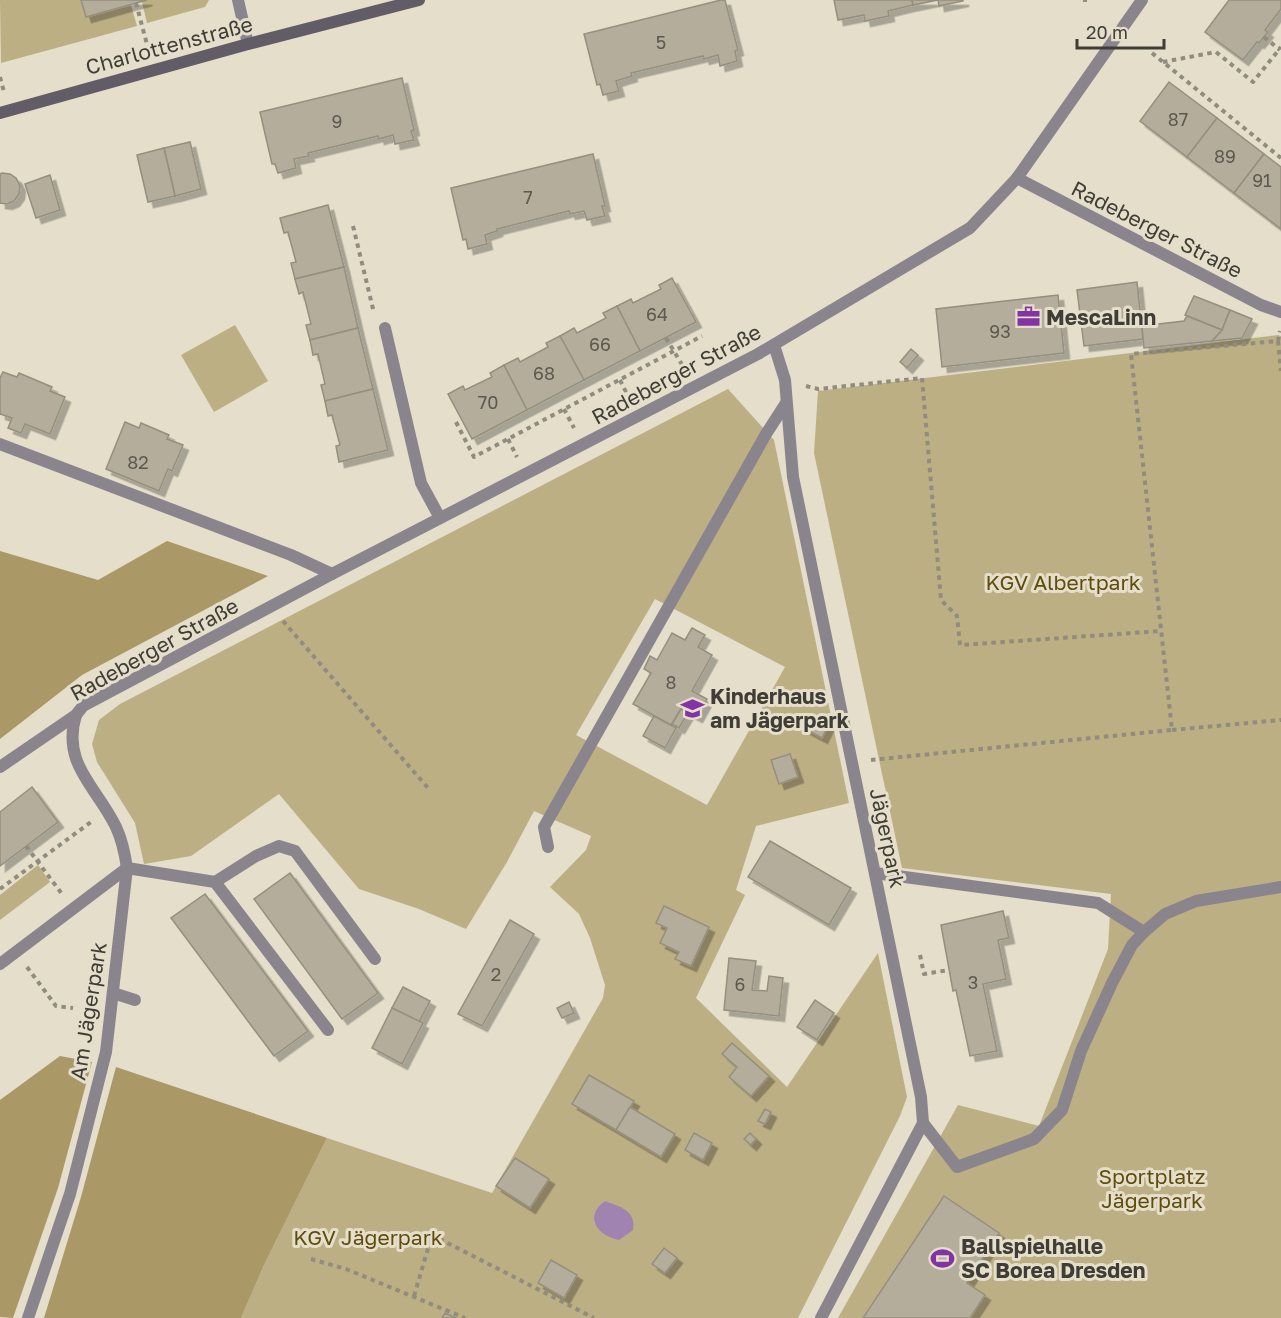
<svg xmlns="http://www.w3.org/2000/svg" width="1281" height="1318" font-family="'Golos Text',sans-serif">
<defs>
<filter id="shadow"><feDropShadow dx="5.5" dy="5.5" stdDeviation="0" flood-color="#0004"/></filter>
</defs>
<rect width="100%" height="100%" fill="#e4deca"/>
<g fill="#bdaf84" fill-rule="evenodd">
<path d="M0,0H81L86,17L131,5L137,26L1,63Z"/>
<path d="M147,0H209L205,7L147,23L142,2Z"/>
<path d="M235,325L268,381L214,412L181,355Z"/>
<path d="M1278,335L1281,336V1318H838L958,1105L1039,1126L1108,949L1111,894L902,868L814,453L818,391Z"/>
<path d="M728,389L774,440L849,803L756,826L736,890L745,895L696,998L787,1087L878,953L907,1097L900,1116L798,1318H241L264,1265L327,1138L492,1193L603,998L605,985L590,938L579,914L550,887L586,850L591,836L534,811L507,862L466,929L419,909L359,889L279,794L191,856L144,864L135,823L97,762L92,744L99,720L120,704ZM655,599L785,667L707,805L576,735Z"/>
<path d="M38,865L50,882L0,920V895Z"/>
</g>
<g fill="#a96">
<path d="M167,541L268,576L82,675L0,739V551L98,580Z"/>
<path d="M60,1056L92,1062L58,1188L13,1318L0,1317V1100Z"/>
<path d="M116,1067L327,1138L264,1265L241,1318H44L81,1197Z"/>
</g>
<path fill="#a083b0" d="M605,1201C619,1206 637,1211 633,1230L619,1240C598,1236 583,1217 605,1201Z"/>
<g fill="#b4ad9b" stroke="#958f7d" stroke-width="1.5" filter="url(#shadow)">
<path d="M81,0H147L86,17Z"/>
<path d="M721,0H725L738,50L735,51L737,61L720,66L718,55L704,59L703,56L631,73L632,76L616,81L619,91L603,95L600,84L597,85L584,34Z"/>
<path d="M834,0H912L913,5L888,11L889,16L865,21L864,15L838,20Z"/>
<path d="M912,0H963V1L939,6L938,0L913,5Z"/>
<path d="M1229,0H1281V9L1265,30L1268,32L1259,43L1257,42L1243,60L1205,32Z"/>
<path d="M402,78L414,130L411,131L414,140L395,144L393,135L379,139L378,136L308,153L309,156L294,159L296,168L278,173L275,164H272L260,112Z"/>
<path d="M1169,82L1217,118L1187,157L1140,121Z"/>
<path d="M1217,118L1264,154L1234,193L1187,157Z"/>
<path d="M190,142L201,189L175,196L164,148Z"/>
<path d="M164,148L175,196L148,202L137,155Z"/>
<path d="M593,154L605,206H602L605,216L587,220L584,211L570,214L569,211L497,229V231L485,235L487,244L468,249L466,239L463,240L451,188Z"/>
<path d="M1264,154L1281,167V229L1234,193Z"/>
<path d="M2,173L10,174L16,178L20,186L19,194L14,201L7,204L0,203V174Z"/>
<path d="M50,175L60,210L36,218L25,184Z"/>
<path d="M328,205L344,267L295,279L291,263L296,262L288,232L284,233L280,218Z"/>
<path d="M344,267L358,328L310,340L306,325L311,324L303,292L299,294L295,279Z"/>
<path d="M672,278L696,322L640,351L617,306L631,299L633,303L661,289L659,285Z"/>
<path d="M1137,282L1143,339L1084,346L1077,290Z"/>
<path d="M1058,295L1064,353L942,367L936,309Z"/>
<path d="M1194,296L1230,310L1222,330L1185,315Z"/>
<path d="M617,306L640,351L584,380L560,336L574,328L577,333L606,318L603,313Z"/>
<path d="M1230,310L1252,319L1242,338L1212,341L1222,330Z"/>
<path d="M1187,316L1222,330L1212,341L1144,348L1142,326L1184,321Z"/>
<path d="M358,328L373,389L325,401L321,385L325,384L318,354L313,355L310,340Z"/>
<path d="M560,336L584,380L527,410L504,365L518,358L520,362L548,347L546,343Z"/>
<path d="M911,349L918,355L907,368L900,362Z"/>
<path d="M504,365L527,410L472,439L448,394L463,386L465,390L492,377L490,373Z"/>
<path d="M3,372L17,377L19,373L52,387L50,391L65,397L50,434L25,424L21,433L8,428L12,418L0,414V378Z"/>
<path d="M373,389L388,450L339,462L336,446L340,445L332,415L328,416L325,401Z"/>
<path d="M125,422L139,428L141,423L169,435L167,439L183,445L172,471L168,469L159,491L106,469Z"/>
<path d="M692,628L705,635L698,647L712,655L692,691L707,699L697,717L681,709L671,725L633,704L651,673L644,669L650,656L657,660L672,633L685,640Z"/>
<path d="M681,709L688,713L679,728L672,724Z"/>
<path d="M654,716L676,728L665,748L643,736Z"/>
<path d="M811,717L828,726L822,738L805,729Z"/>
<path d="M790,754L798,777L779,784L771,760Z"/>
<path d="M32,787L58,822L0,866V812Z"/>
<path d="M770,841L851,888L829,925L748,877Z"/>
<path d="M290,873L378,993L342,1019L254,899Z"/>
<path d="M205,894L308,1031L274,1056L171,918Z"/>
<path d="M664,906L709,927L691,966L675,959L679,952L660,943L667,928L656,923Z"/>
<path d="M1003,911L1009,938L998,940L1006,979L983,984L997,1051L970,1056L956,990L953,991L941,925Z"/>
<path d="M510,920L534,934L482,1026L458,1014Z"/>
<path d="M729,958L756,961L752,990L767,991L769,976L783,978L779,1016L724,1010Z"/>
<path d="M403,987L430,1001L419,1022L392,1008Z"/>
<path d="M815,1000L834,1013L817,1040L797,1027Z"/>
<path d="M569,1002L574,1013L562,1018L557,1008Z"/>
<path d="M392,1008L423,1023L402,1064L372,1048Z"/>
<path d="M732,1043L769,1076L751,1096L729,1077L737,1067L722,1054Z"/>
<path d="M589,1075L634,1101L616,1130L572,1104Z"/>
<path d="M630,1107L675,1134L661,1157L616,1130Z"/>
<path d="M765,1109L771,1112L765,1124L758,1121Z"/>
<path d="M694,1133L712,1143L703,1160L685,1150Z"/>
<path d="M750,1133L756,1139L751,1145L744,1139Z"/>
<path d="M515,1158L549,1179L530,1208L496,1186Z"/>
<path d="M944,1196L999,1233L967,1283L985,1295L970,1318H863Z"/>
<path d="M664,1248L677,1258L665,1273L652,1264Z"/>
<path d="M551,1260L577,1275L564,1298L538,1283Z"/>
<path d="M445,1313L456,1318H442Z"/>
</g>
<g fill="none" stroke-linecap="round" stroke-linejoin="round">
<g stroke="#908c7e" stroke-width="4" stroke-dasharray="4.5 4.5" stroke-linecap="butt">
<path d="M1085,0V2"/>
<path d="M136,3L149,52"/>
<path d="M1264,37L1280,50"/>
<path d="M1152,53L1281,158"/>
<path d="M1163,62L1216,52L1253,82L1281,47"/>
<path d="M0,77L4,92"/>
<path d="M353,226L374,313"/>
<path d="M666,338L684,368"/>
<path d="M1278,341L1281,371"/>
<path d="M620,380L630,400"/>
<path d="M806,386L818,389L922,378L941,600L957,616L960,645L1162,631"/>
<path d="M564,409L574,428"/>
<path d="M456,422L474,457L702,336"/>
<path d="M508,439L517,457"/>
<path d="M283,621L428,788"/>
<path d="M1172,730L1281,720"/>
<path d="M871,760L1172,730L1131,354L1278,341L1280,331"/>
<path d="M26,846L62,894"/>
<path d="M0,889L91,822"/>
<path d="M920,955L924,974L949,970"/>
<path d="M27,967L56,1006L73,1008"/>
<path d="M311,1259L346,1269L465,1318"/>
<path d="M414,1296L432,1235L594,1318"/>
</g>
<g stroke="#8a858d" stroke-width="12">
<path d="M385,328L421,483L440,518"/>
<path d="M0,444L291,555L332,574"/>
<path d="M548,847L544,827L766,434L786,403"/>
<path d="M875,873L1098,903L1144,932"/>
<path d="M215,882L256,856L279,846L295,851L375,959"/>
<path d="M0,964L127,868L215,882L328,1030"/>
<path d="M113,993L135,1000"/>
<path d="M923,1123L957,1167L1034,1139L1062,1110L1081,1051L1112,983L1132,945L1144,932L1165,914L1196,901L1281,887"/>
</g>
<g stroke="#8a858d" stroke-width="12">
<path d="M238,0L248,44"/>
<path d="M1017,178L1261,305L1281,312"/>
<path d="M774,345L785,380L793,477L921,1097L923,1123L821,1318"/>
<path d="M0,767L76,715L83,706L332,574L758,354L970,228L1017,178L1142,0"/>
<path d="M28,1318L70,1194L106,1052L127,868C125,854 122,840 116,827C97,787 61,764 76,715"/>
</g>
<path stroke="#625c66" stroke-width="12" d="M0,113L248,44L419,0"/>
</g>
<defs>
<symbol id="office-bare" viewBox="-9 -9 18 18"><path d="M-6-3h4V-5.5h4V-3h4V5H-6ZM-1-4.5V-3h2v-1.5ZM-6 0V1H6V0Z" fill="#8234a5" stroke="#e4deca" stroke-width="2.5" paint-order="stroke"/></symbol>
<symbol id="school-bare" viewBox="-9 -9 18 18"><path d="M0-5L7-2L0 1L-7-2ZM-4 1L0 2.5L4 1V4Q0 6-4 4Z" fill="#8234a5" stroke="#e4deca" stroke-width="2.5" paint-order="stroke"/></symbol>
<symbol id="stadium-bare" viewBox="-9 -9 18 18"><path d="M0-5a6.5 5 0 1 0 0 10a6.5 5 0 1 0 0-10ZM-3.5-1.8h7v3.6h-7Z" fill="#8234a5" stroke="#e4deca" stroke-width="2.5" paint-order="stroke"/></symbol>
</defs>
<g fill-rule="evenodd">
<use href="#office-bare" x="1012" y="300" width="33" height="33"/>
<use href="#school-bare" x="676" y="692" width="33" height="33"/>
<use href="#stadium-bare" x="926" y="1242" width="33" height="33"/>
</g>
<g text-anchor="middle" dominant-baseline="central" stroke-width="6" stroke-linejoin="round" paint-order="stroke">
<g font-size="18" fill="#5c594e">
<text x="661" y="42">5</text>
<text x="1178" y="119">87</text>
<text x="337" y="121">9</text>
<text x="1225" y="156">89</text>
<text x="1262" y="180">91</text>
<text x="528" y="197">7</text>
<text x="657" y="314">64</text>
<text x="1000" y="331">93</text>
<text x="600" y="344">66</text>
<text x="544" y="373">68</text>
<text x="488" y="402">70</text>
<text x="138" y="462">82</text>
<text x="671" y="682">8</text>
<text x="496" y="974">2</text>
<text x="973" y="982">3</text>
<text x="740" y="984">6</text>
</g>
<g font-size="21" fill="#3f3d35" stroke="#e4deca">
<text transform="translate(169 45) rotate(-15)">Charlottenstraße</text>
<text transform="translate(1157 229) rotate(27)">Radeberger Straße</text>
<text transform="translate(676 374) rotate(-28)">Radeberger Straße</text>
<text transform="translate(154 649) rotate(-29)">Radeberger Straße</text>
<text transform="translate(888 838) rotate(78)">Jägerpark</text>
<text transform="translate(88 1011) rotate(-81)">Am Jägerpark</text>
</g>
<g font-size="21" font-weight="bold" fill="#3f3d35" stroke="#e4deca" text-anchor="start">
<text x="1046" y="317">MescaLinn</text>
<text x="710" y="696">Kinderhaus<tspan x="710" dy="24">am Jägerpark</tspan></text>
<text x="961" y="1246">Ballspielhalle<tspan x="961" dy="24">SC Borea Dresden</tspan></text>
</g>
<g font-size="21" fill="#5f4d0c" stroke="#e4deca">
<text x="1063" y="582">KGV Albertpark</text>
<text x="1152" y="1176">Sportplatz<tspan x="1152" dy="24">Jägerpark</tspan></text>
<text x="368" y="1237">KGV Jägerpark</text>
</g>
</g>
<path d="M1077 39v9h87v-9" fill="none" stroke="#3f3d35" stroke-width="3"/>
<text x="1086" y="39" font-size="18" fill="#3f3d35" stroke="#e4deca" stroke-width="4.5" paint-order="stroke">20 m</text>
</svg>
